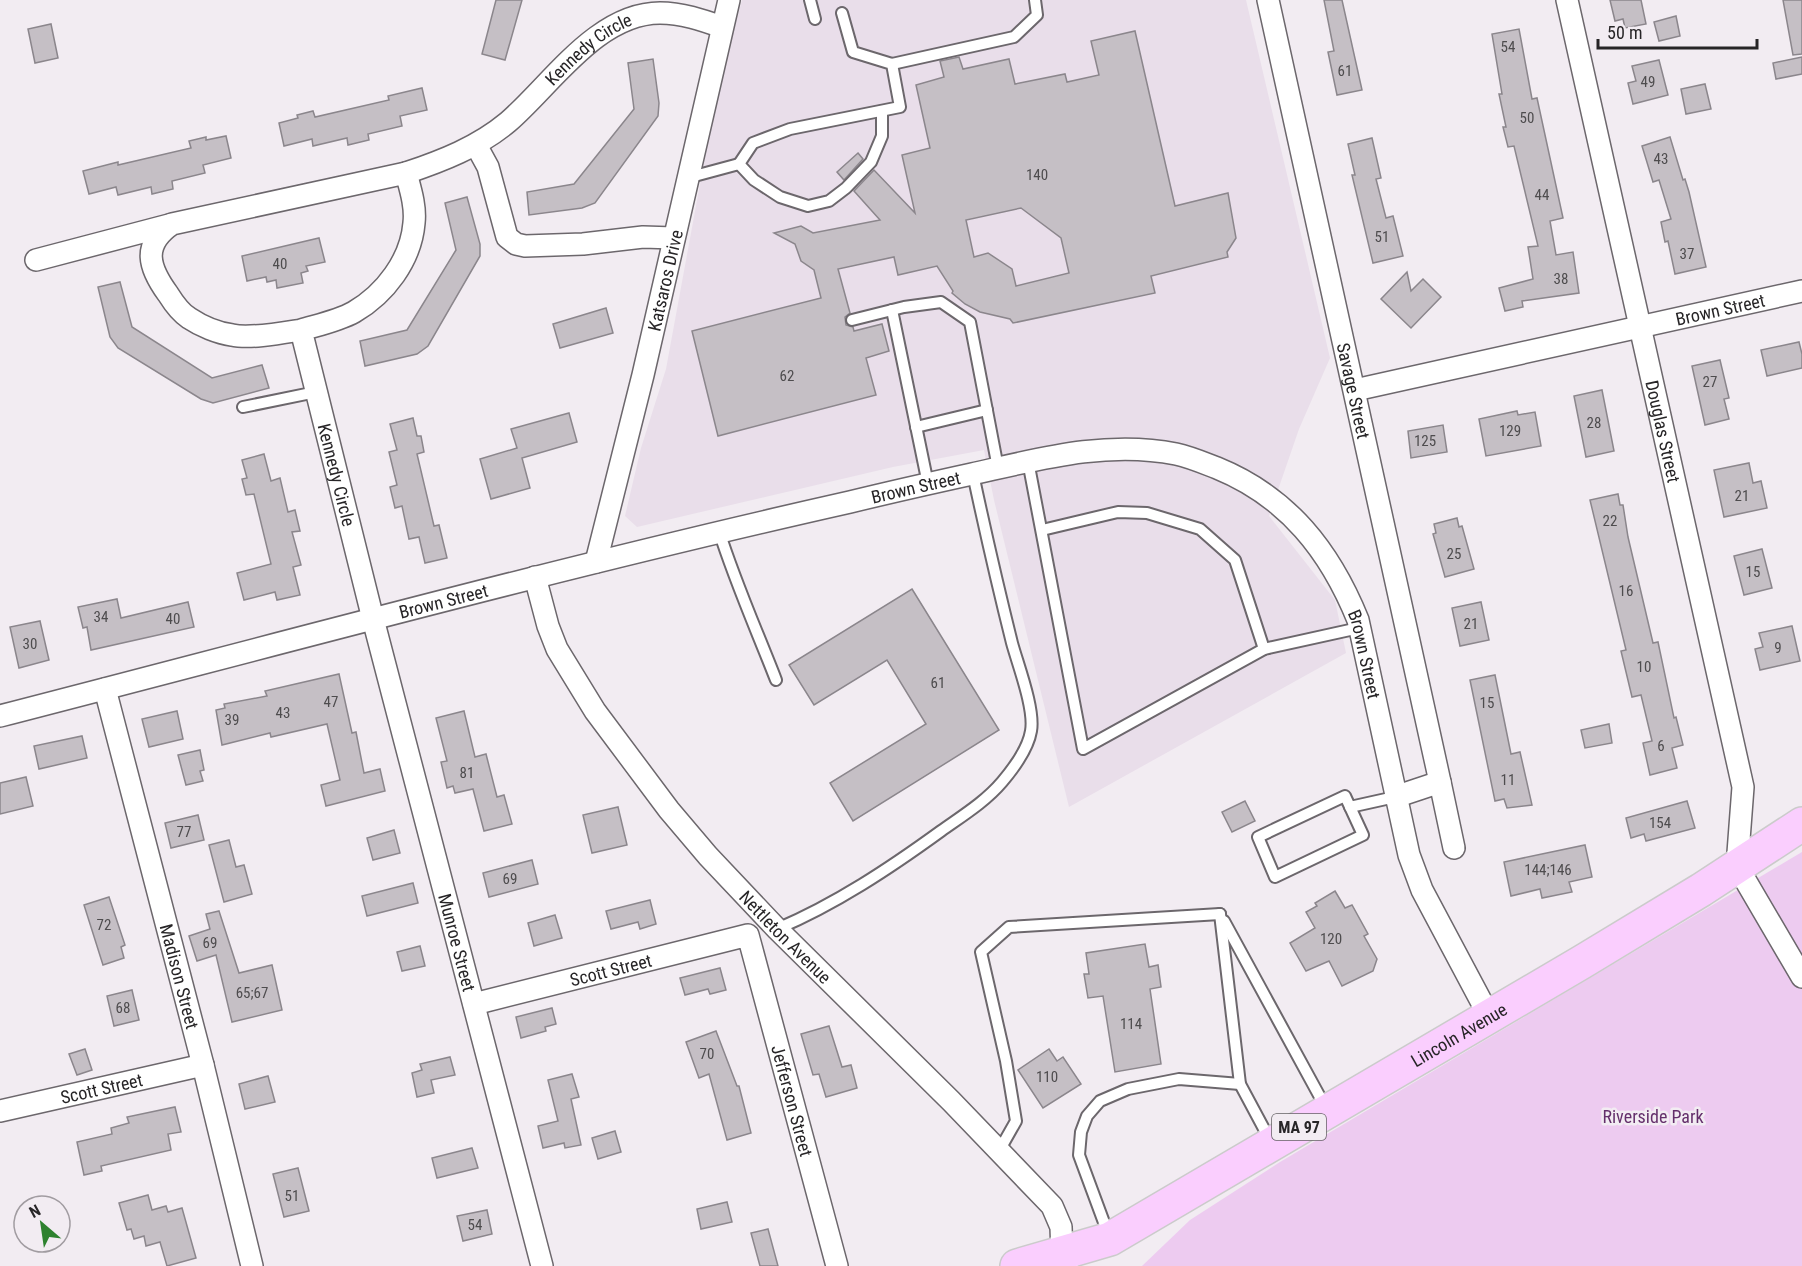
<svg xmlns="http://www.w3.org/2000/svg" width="1802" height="1266" font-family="'Roboto Condensed',sans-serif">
<rect width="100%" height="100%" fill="#f2ecf2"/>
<path fill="#e9deea" d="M742,0H1246L1330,358L1299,429L1269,516L1335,600L1346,653L1069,807L994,500L984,450L893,467L637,527L625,516L641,448L666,369L716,97Z"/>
<path fill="#edcbf0" d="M1802,852V1266H1142L1190,1220L1280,1162Z"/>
<g fill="#c5bfc5" stroke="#8b868c" stroke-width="1.5" fill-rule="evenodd">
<path d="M496,0H522L505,60L482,54Z"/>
<path d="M1324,0H1342L1362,90L1337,95L1328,52L1334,51Z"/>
<path d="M1610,0H1641L1646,24L1625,28L1623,19L1615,21Z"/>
<path d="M1783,0H1802V54L1793,55Z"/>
<path d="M1676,16L1680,36L1659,41L1654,22Z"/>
<path d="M51,24L58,58L35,63L28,29Z"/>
<path d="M1519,29L1532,99L1537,98L1563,218L1550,221L1556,255L1573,252L1579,293L1522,301L1523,307L1505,311L1499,288L1533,279L1528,247L1538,246L1514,146L1508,147L1503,127H1506L1499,94H1502L1492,34Z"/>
<path d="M1135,31L1175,206L1228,193L1236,238L1227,252L1228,257L1151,276L1155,293L1013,323L1010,319L980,312L965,304L952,293L953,291L937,266L898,275L894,257L838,269L850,313L845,317L846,325L853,327L854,331L882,324L889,351L866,358L876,395L718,436L692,331L821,298L814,270L801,261L795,244L774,233L801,226L813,233L880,220L854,191L874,170L915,213L902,155L930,148L916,85L944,77L940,61L959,57L963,69L1009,59L1015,84L1065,74L1067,82L1099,75L1091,41ZM1021,208L1061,238L1069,273L1016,286L1012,269L988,253L974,257L966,220Z"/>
<path d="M1802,57V74L1776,79L1773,63Z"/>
<path d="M653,59L659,103L658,116L595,203L582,208L529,215L527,192L574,184L634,109L628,63Z"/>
<path d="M1659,60L1668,95L1633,104L1628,83L1636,81L1632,66Z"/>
<path d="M1705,84L1711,109L1686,114L1681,89Z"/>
<path d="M422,88L427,110L400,116L402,126L368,134L369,140L348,145L347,138L313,146L312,139L284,146L279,123L298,118L297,115L313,111L315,117L389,100L388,96Z"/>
<path d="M226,136L231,158L203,165L205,173L172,181L173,189L152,194L151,187L118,195L116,187L89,194L83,171L118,162V165L191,148L189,141L206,137V140Z"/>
<path d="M1670,137L1683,180L1685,179L1689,192L1706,267L1675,274L1668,241L1665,242L1661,222L1671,219L1659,180L1653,182L1642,146Z"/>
<path d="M1372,138L1381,178L1376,179L1386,218L1393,216L1403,256L1373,263L1352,175H1355L1348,144Z"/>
<path d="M858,153L863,159L844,180L837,172Z"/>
<path d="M467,197L480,244V256L428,346L417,354L365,366L360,341L407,330L456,250L445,203Z"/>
<path d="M319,238L325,262L306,266L308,271L301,273L303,283L277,288L276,280L267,282L266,277L247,281L242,256Z"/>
<path d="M1407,272L1411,291L1423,279L1441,297L1411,328L1381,299Z"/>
<path d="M120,282L132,327L212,378L262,365L269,388L213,403L201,399L118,348L110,337L98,287Z"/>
<path d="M606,308L613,333L560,348L553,324Z"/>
<path d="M1799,342L1802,354V368L1767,376L1761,350Z"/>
<path d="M1720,360L1729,398L1724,399L1729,419L1705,425L1692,366Z"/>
<path d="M1602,390L1614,451L1586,457L1574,396Z"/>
<path d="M1517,411L1518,415L1535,412L1541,446L1486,456L1479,419Z"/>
<path d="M569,413L577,442L522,458L530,488L491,499L480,459L517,448L511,429Z"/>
<path d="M413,418L417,436H421L424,452L417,454L434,526L439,525L447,558L425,563L419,537L409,539L402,506L395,508L390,487L397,485L389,452L397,450L390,424Z"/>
<path d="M1443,425L1447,452L1411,458L1408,431Z"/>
<path d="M264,454L271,481L280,478L288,512L295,510L300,531L292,532L301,565L293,567L300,595L277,600L275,592L244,600L237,573L271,564L254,494L246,495L242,479L247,478L242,460Z"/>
<path d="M1749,463L1753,483L1761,481L1767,508L1724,517L1714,470Z"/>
<path d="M1618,494L1620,505H1623L1628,537L1653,643L1658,642L1674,718L1676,717L1683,745L1672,748L1677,768L1650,775L1643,743L1652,741L1641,695L1632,697L1621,651L1626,650L1590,500Z"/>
<path d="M1457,518L1459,527L1462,526L1474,569L1445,577L1433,534L1436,533L1434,524Z"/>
<path d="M1762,549L1772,588L1744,595L1734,556Z"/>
<path d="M912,589L999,730L853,821L830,783L926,724L887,660L814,705L789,665Z"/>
<path d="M117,599L121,618L188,602L194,627L91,650L87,627L83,628L78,607Z"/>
<path d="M1481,602L1489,640L1460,646L1452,608Z"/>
<path d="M40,621L49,660L19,668L10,627Z"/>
<path d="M1792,626L1800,661L1760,670L1755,649L1763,647L1759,633Z"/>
<path d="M339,674L352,733L356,732L364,773L380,769L385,791L326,806L321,785L340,780L327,724L271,737L270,733L222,745L216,710L225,708L224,704L267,696L265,691Z"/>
<path d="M1495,675L1511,754L1520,752L1532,805L1507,808L1504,799L1495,801L1470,680Z"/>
<path d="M177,711L183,739L149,747L142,719Z"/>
<path d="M464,711L475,757L486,754L497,797L504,795L512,824L484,831L473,789L455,793L453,786L447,788L441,762L447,761L436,718Z"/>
<path d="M1609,724L1612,743L1585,748L1581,730Z"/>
<path d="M82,736L87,758L39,769L34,746Z"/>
<path d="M200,750L204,770L200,771L203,781L186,785L178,755Z"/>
<path d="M26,777L33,806L0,814V783Z"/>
<path d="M1245,801L1255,821L1232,832L1222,812Z"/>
<path d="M1687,801L1695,828L1646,841L1644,834L1631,838L1626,818Z"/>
<path d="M618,807L627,845L592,853L583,815Z"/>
<path d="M198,815L204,840L171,848L165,823Z"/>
<path d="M394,830L400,853L373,860L367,838Z"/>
<path d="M229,840L236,867L244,865L252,894L224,902L209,845Z"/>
<path d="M1585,845L1592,877L1569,882L1572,892L1542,898L1540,889L1511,896L1504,862Z"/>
<path d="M532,860L538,884L489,897L483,873Z"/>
<path d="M413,883L418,903L367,916L362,896Z"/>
<path d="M1335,891L1345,908L1352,905L1368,934L1364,936L1377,959L1373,971L1342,986L1329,961L1306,971L1290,943L1315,928L1306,912L1317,906L1315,903Z"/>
<path d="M109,897L125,945L121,947L124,958L103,965L84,905Z"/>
<path d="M650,900L656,924L640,929L638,922L611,929L606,911Z"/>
<path d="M219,911L239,973L272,965L282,1010L232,1022L216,955L197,961L189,936L210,929L206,914Z"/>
<path d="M555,915L562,938L534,946L528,923Z"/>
<path d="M1145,944L1149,967L1158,965L1161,987L1150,989L1161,1064L1115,1072L1103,996L1088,998L1084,974H1089L1086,953Z"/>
<path d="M420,946L425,966L402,971L397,952Z"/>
<path d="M720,968L726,990L710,994L708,989L685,995L680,978Z"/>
<path d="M132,990L139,1020L114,1026L107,996Z"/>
<path d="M552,1008L556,1024L545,1027L546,1031L521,1038L516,1017Z"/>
<path d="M829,1026L842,1067L851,1065L857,1088L826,1097L819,1074L813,1075L801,1034Z"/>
<path d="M716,1031L737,1086H739L751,1133L727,1140L709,1074L699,1078L686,1042Z"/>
<path d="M85,1049L92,1070L77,1075L69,1054Z"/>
<path d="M1049,1049L1057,1061L1063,1057L1081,1084L1043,1108L1018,1070Z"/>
<path d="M450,1057L455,1075L431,1080L434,1093L417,1097L412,1073L422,1070L420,1064Z"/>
<path d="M572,1074L579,1097L571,1099L581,1145L565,1148L564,1143L543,1148L538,1126L558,1121L548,1080Z"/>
<path d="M268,1076L275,1102L245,1109L239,1084Z"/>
<path d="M175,1107L181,1132L168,1134L171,1150L101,1166L102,1171L84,1175L77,1142L112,1134L111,1128L129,1123L127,1117Z"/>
<path d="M615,1131L621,1152L598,1159L592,1138Z"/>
<path d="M472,1148L478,1168L437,1178L432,1158Z"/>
<path d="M298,1168L309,1211L284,1217L273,1174Z"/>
<path d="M148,1195L152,1210L166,1206L168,1212L182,1208L196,1258L167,1266L160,1242L146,1246L144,1236L134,1239L131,1229L127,1230L119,1203Z"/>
<path d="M727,1202L732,1222L701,1229L697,1209Z"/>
<path d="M487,1210L492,1234L463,1241L457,1216Z"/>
<path d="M768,1229L778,1266H760L751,1233Z"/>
</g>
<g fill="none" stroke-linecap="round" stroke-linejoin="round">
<defs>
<g id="service">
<path d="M810,0L815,19"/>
<path d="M892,64L1014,37L1037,15L1035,0"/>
<path d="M739,164L753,143L790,129L900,107L892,64L853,52L842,13"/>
<path d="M687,178L739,164L754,180L780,197L808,206L829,201L846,188L871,162L882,136V111"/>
<path d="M892,310L928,484"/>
<path d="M852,320L904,307L941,302L970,322L998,468"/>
<path d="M243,407L316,392"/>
<path d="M916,427L987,410"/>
<path d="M1028,461L1083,749L1264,649L1359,628"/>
<path d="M1042,530L1118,512L1147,513L1200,529L1235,560L1264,649"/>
<path d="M719,531C735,582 757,631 776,680"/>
<path d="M1345,796L1363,835L1275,877L1258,837Z"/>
<path d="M1350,807L1395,797"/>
<path d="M1220,914L1240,1084L1271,1142"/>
<path d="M1224,921L1326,1108"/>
<path d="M777,929C836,904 890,868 941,831C962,816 985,802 1002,782C1013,769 1028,749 1031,731C1035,709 1018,665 1012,643C998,587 985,530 973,474"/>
<path d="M999,1151L1016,1121L1006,1061L981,952L1009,927L1220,914"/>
<path d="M1109,1236L1079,1155L1081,1132L1087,1116L1100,1101L1128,1089L1179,1079L1240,1084"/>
</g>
<g id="minor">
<path id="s1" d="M1268,0L1440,782L1395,797"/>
<path id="s2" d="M1567,0L1743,787L1737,866L1802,977"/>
<path d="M476,145L488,167L507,237L516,244L525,246L583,244L643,237L674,238"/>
<path id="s3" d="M406,173C442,161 478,147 508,122C551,85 597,13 660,13C682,13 702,20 722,27"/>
<path d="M36,260L169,225"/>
<path id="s4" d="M301,330C282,333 250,339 232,335C218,333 201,326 189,318C181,313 173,302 168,294C149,268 141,245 172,224L406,173C410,188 416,206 414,223C411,260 385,294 354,312C338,321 318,325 301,330L373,619L542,1266"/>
<path id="s5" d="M1355,390L1802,291"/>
<path id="s6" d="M596,562L643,375L729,0"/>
<path id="s7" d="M535,577L548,626L557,649L595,711L669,810L708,856L777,929L951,1101L1052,1206L1061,1227L1062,1254L1068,1261"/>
<path id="s8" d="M105,689L203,1065L252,1266"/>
<path id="s9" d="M0,716C283,643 565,566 850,502C891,492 931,483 972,474C1039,459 1107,440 1176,454C1190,457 1204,463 1217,468C1288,497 1330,551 1358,620L1409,855L1422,890L1489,1016"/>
<path d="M1440,782L1454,848"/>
<path id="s10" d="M474,1004L748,935L837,1266"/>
<path id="s11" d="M0,1111L203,1065"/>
</g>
<g id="primary">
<path id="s12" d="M1017,1266L1110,1239L1582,962L1701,890L1802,824"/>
</g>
</defs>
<use href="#service" stroke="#6c676c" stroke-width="14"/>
<use href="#minor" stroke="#6c676c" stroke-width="24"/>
<use href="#primary" stroke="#cbcbcb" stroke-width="36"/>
<use href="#service" stroke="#fff" stroke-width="10"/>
<use href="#minor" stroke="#fff" stroke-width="21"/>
<use href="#primary" stroke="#facefe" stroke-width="33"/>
</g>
<g text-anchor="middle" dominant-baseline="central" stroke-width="5" stroke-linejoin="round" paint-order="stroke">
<g font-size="15" fill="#4e4c4e">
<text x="1508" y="47">54</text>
<text x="1345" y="71">61</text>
<text x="1648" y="82">49</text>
<text x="1527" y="118">50</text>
<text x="1661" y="159">43</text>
<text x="1037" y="175">140</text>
<text x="1542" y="195">44</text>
<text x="1382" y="237">51</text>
<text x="1687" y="254">37</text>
<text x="280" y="264">40</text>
<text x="1561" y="279">38</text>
<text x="787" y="376">62</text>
<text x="1710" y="382">27</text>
<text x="1594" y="423">28</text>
<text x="1510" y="431">129</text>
<text x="1425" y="441">125</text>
<text x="1742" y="496">21</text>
<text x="1610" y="521">22</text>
<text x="1454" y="554">25</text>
<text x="1753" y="572">15</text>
<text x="1626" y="591">16</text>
<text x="101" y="617">34</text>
<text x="173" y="619">40</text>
<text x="1471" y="624">21</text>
<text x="30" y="644">30</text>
<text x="1778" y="648">9</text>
<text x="1644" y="667">10</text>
<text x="938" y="683">61</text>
<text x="331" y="702">47</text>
<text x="1487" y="703">15</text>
<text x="283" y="713">43</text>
<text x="232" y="720">39</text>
<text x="1661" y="746">6</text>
<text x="467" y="773">81</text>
<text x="1508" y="780">11</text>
<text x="1660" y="823">154</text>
<text x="184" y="832">77</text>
<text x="1548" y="870">144;146</text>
<text x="510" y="879">69</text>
<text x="104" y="925">72</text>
<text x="1331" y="939">120</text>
<text x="210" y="943">69</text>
<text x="252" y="993">65;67</text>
<text x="123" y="1008">68</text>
<text x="1131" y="1024">114</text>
<text x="707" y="1054">70</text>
<text x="1047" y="1077">110</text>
<text x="292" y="1196">51</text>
<text x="475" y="1225">54</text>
</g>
<rect fill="#f2ecf2" stroke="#646164" stroke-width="1.5" x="1272" y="1114" width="54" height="26" rx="4.5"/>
<g font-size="16" font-weight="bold" fill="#272527">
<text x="1299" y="1127">MA 97</text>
</g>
<g font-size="18" fill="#272527" stroke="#f2ecf2">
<text stroke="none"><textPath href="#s3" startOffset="224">Kennedy Circle</textPath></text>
<text stroke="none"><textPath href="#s6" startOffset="290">Katsaros Drive</textPath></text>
<text stroke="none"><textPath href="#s5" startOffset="374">Brown Street</textPath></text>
<text stroke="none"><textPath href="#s1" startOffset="400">Savage Street</textPath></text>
<text stroke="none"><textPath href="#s2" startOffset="442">Douglas Street</textPath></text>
<text stroke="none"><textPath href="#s4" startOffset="837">Kennedy Circle</textPath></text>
<text stroke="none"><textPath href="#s9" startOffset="944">Brown Street</textPath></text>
<text stroke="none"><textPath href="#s9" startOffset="458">Brown Street</textPath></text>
<text stroke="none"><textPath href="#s9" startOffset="1500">Brown Street</textPath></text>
<text stroke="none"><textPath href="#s7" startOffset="444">Nettleton Avenue</textPath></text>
<text stroke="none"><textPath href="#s4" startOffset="1320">Munroe Street</textPath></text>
<text stroke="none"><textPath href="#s10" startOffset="141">Scott Street</textPath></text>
<text stroke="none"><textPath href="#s8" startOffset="297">Madison Street</textPath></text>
<text stroke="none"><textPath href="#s12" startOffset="501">Lincoln Avenue</textPath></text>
<text stroke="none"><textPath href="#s11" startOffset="104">Scott Street</textPath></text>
<text stroke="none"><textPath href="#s10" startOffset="454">Jefferson Street</textPath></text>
</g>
<g font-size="18" fill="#642f6b" stroke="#f2ecf2">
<text x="1653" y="1116">Riverside Park</text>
</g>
</g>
<g transform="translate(42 1224) rotate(331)"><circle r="28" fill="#f2ecf2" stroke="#a19ca1" stroke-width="1.5"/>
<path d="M0-4.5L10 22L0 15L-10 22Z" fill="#2e822f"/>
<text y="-9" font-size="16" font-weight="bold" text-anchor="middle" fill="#272527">N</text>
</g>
<path d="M1598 39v9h159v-9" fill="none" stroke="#272527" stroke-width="3"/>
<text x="1607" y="39" font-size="18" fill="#272527" stroke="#f2ecf2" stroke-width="4.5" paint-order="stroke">50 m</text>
</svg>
